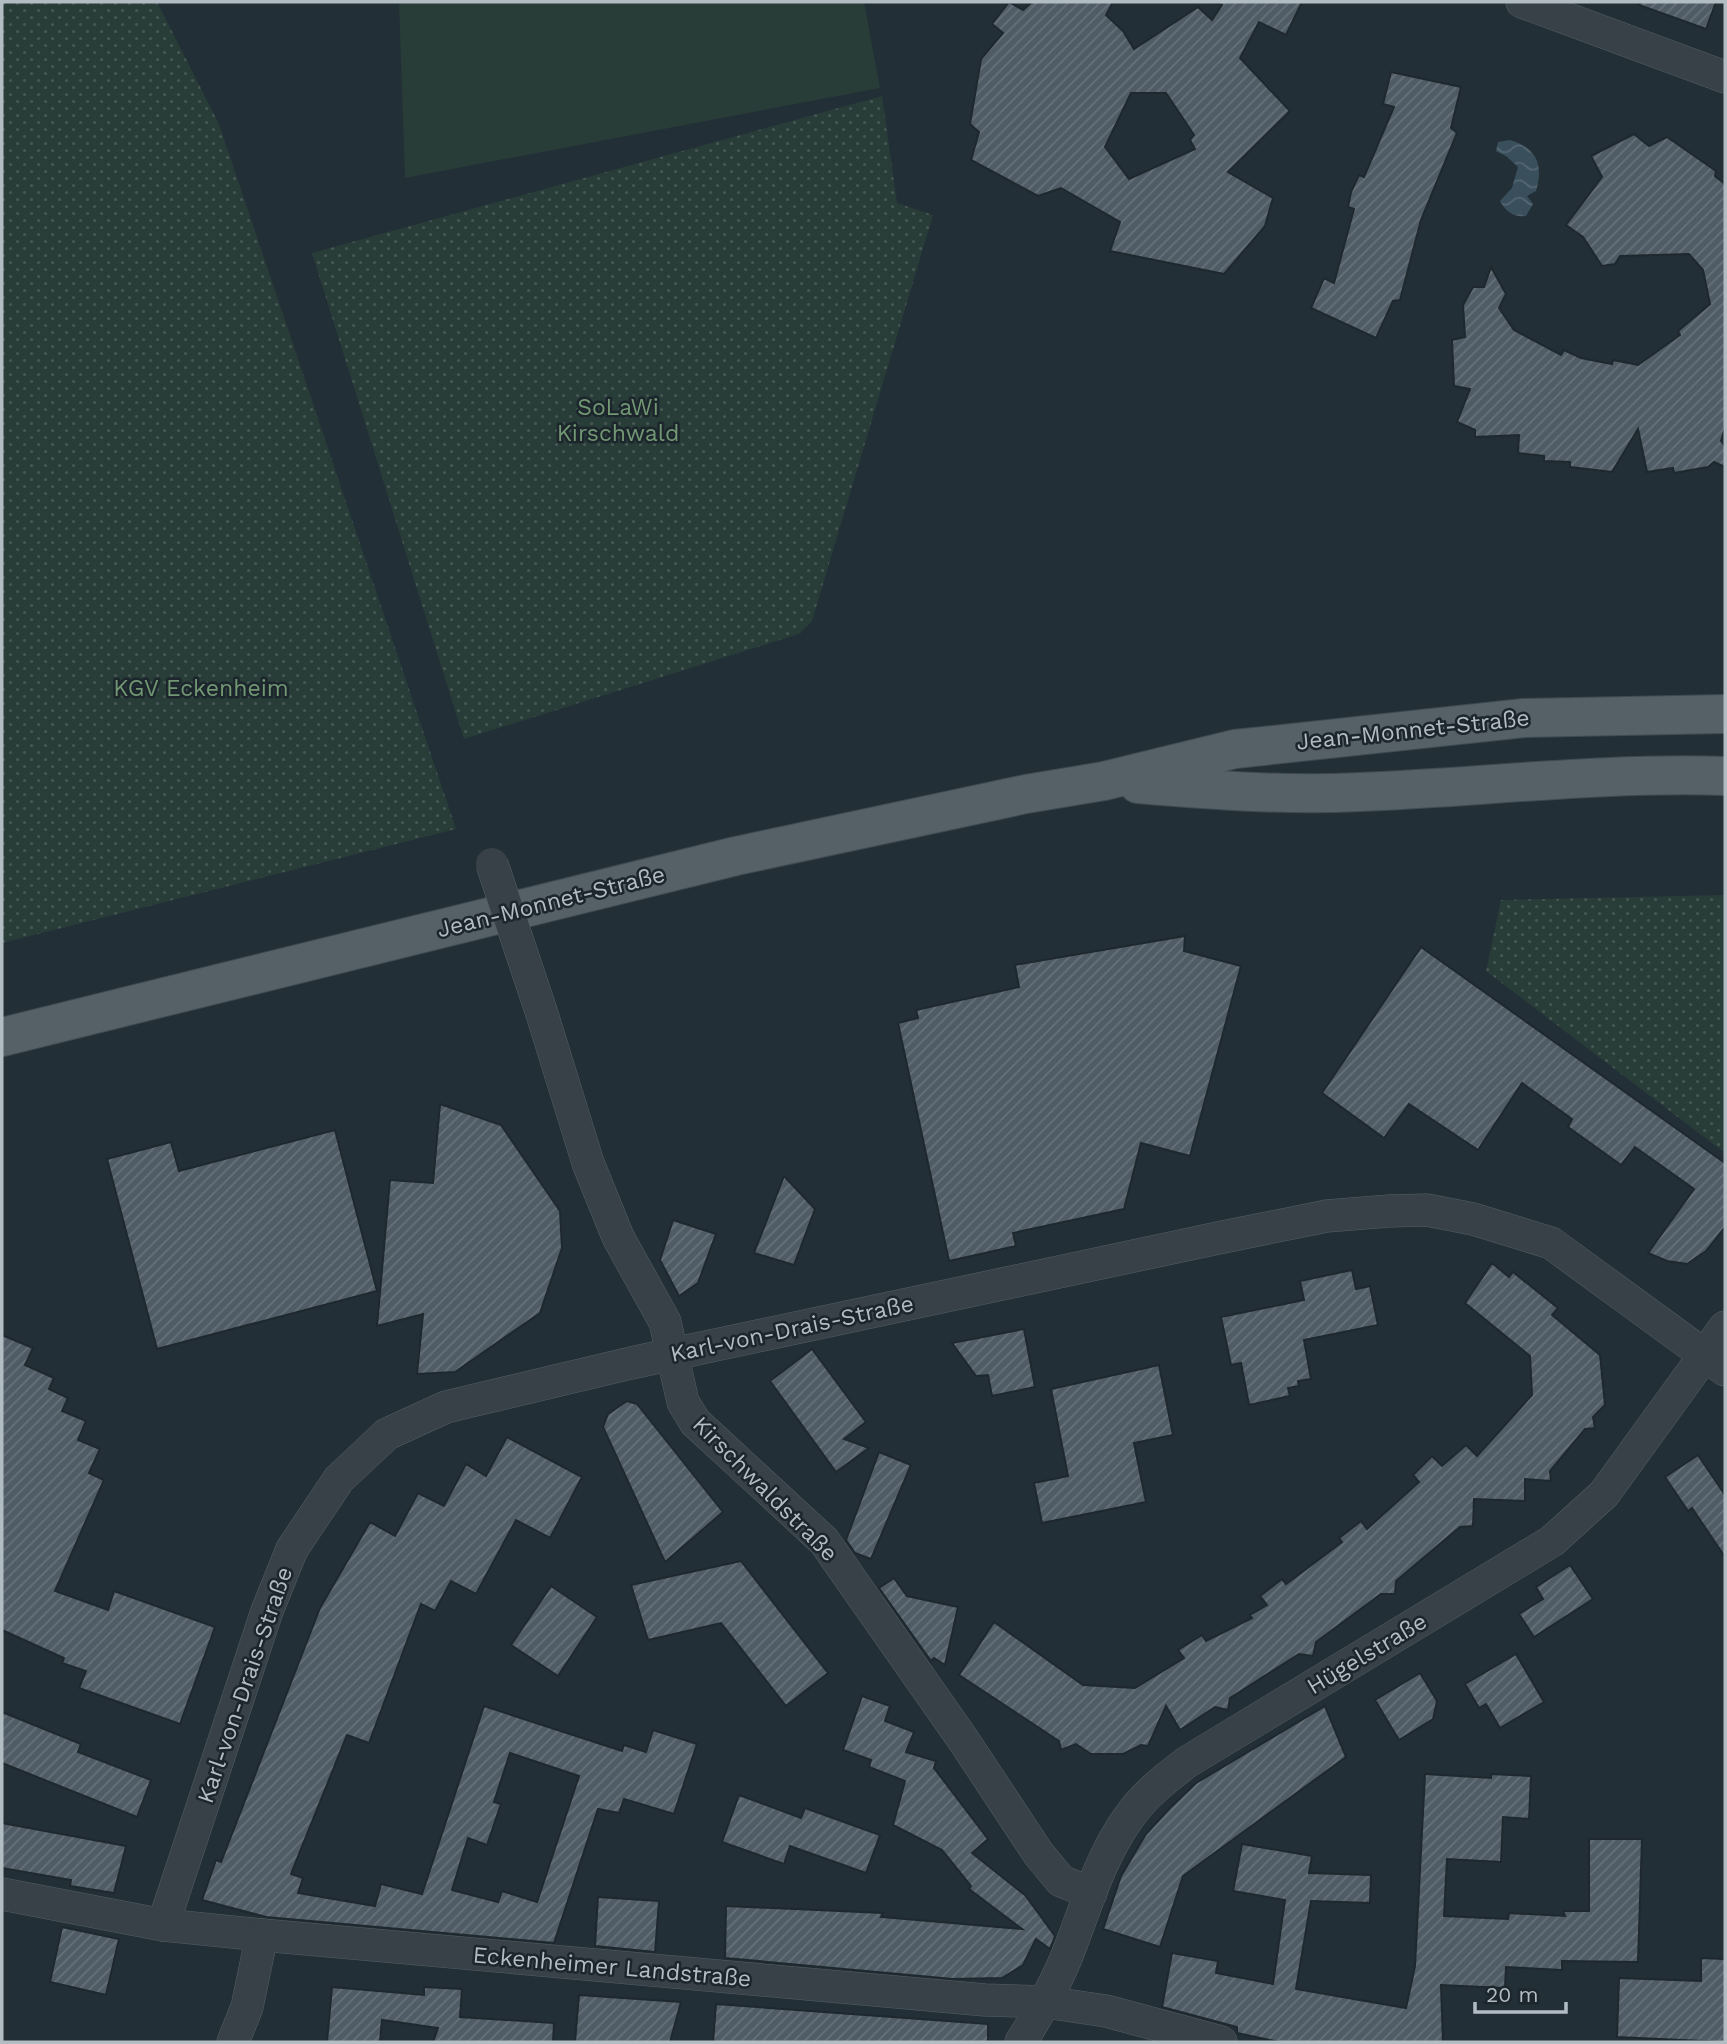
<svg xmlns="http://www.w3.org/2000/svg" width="1727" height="2044" font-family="'Work Sans',sans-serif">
<defs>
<pattern id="garden-dots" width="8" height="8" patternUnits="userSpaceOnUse" patternTransform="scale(1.75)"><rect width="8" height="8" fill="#283c38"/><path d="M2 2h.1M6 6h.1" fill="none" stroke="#455653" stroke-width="1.8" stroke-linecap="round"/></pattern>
<pattern id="water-waves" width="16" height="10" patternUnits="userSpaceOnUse" patternTransform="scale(1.75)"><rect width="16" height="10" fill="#394f5c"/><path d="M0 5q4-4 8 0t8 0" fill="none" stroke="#536672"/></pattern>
<pattern id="building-hatch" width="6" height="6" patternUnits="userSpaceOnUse" patternTransform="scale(1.75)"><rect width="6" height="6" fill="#4f5c65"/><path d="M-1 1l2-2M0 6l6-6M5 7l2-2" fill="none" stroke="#667179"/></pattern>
</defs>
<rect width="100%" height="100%" fill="#232f37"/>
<g fill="url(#garden-dots)">
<path d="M2,2H157L219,124L456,829L2,943Z"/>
<path d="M882,96L897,203L933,215L812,621L799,634L464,739L312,253Z"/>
<path d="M1725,895V1153L1486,971L1501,900Z"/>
</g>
<path fill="#283c38" d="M399,2H864L880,88L405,178Z"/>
<path fill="url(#water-waves)" d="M1510,140C1536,148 1544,164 1536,191L1527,196L1533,204L1526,216C1513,217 1506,212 1500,201L1512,188L1518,167L1506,156L1496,151L1498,142Z"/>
<g fill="url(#building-hatch)" stroke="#1e282e" stroke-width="2" fill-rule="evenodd">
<path d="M1009,2L1023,10L1032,2H1113L1106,15L1123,31L1134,49L1198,7L1212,20L1222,5L1214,2H1302L1286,35L1259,22L1240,58L1290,111L1228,172L1273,198L1265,226L1224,274L1110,251L1120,222L1061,188L1038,196L971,160L979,132L970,124L981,59L1003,33L992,24ZM1131,93H1166L1194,135L1190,140L1195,149L1129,179L1105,147Z"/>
<path d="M1640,2H1716L1706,29L1639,5Z"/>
<path d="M1391,72L1461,87L1451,128L1457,133L1421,220L1400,300L1393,301L1376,338L1311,308L1324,278L1334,283L1354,209L1348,207L1351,192L1359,175L1364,177L1394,107L1383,104Z"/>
<path d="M1634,134L1649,146L1667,137L1716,171L1715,176L1725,184V428L1721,441L1725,446V467L1714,462L1708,467L1674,473L1673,468L1647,472L1638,429L1612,472L1570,467V462L1544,461V456L1518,453L1519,435L1475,437V430L1457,422L1470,389L1454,386L1452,340L1465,337L1463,305L1473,287H1484L1491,267L1506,294L1499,308L1514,330L1561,355L1564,350L1581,358L1612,364L1613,360L1638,365L1680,335L1678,331L1710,304L1703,270L1689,254L1620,256L1615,264L1602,266L1583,237L1566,225L1602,177L1591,156Z"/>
<path d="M1185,936L1184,951L1241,966L1190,1156L1141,1143L1124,1209L1013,1233L1016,1246L949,1261L898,1023L918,1018L916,1010L1019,987L1015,965Z"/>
<path d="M1421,947L1725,1163V1227L1706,1251L1687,1264L1667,1261L1648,1253L1694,1189L1635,1147L1621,1165L1568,1127L1572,1119L1522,1083L1478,1150L1409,1104L1384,1138L1322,1093Z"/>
<path d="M440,1104L501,1125L560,1211L562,1248L540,1313L455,1372L417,1374L423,1314L377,1326L390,1180L433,1183Z"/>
<path d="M335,1130L377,1291L157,1349L107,1159L171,1142L179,1171Z"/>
<path d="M784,1176L815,1209L794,1265L754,1253Z"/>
<path d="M673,1220L716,1234L698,1283L679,1296L660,1260Z"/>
<path d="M1492,1263L1509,1277L1513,1272L1558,1308L1552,1315L1600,1355L1605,1405L1593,1417L1595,1428L1585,1429L1550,1471L1551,1481L1525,1479V1501L1474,1499L1473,1526L1460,1527L1396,1581L1395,1594H1381L1316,1642L1313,1656L1299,1654L1230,1698L1228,1710L1215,1707L1180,1730L1166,1706L1148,1746L1141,1745L1123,1754H1091L1076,1744L1061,1750L1059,1741L959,1675L994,1622L1083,1685L1135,1688L1184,1658L1178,1650L1202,1635L1206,1641L1252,1618L1250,1615L1267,1605L1260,1596L1282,1579L1286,1584L1342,1542L1339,1538L1361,1521L1367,1529L1419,1482L1413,1475L1432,1456L1442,1466L1466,1445L1477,1456L1532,1395L1530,1356L1465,1303Z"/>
<path d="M1352,1270L1356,1289L1370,1286L1378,1325L1304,1340L1311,1379L1298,1381L1299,1386L1288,1388L1290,1396L1249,1405L1241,1363L1231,1365L1221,1317L1304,1300L1300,1281Z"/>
<path d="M1024,1329L1035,1387L992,1396L988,1375L976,1376L952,1343Z"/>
<path d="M2,1335L33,1348L25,1365L54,1378L49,1389L68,1398L62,1411L86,1421L78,1440L100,1449L89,1473L104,1480L55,1591L108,1610L114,1591L215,1627L180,1724L79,1688L86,1671L62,1663L64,1658L2,1630Z"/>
<path d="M812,1349L866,1422L844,1439L869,1448L836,1472L770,1381Z"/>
<path d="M1159,1365L1173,1435L1134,1443L1146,1502L1042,1523L1034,1483L1068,1476L1051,1389Z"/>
<path d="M627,1401L637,1404L723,1512L665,1562L603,1427L608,1414Z"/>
<path d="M507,1437L582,1477L550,1538L516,1520L476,1594L451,1581L435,1611L421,1604L369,1743L347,1735L291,1874L303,1878L298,1893L375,1906L381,1884L422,1894L484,1706L622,1751L624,1745L646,1752L653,1730L697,1744L674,1814L624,1799L619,1813L598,1809L554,1943L266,1917L202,1900L216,1860L221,1862L320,1608L370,1522L395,1536L418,1493L444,1506L466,1464L486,1476ZM510,1753L579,1776L537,1902L502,1891L498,1902L452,1890L468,1838L487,1845L501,1804L494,1802Z"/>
<path d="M879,1452L911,1465L871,1559L855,1553L846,1540Z"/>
<path d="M1698,1455L1725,1495V1557L1692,1508L1688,1511L1665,1477Z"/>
<path d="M741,1561L828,1673L786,1706L721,1623L648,1640L631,1585Z"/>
<path d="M1570,1565L1593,1599L1534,1637L1519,1614L1543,1599L1536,1587Z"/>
<path d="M894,1578L907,1596L958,1607L945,1665L934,1658L931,1661L879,1588Z"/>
<path d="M551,1586L597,1617L558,1676L511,1645Z"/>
<path d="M1516,1654L1544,1702L1500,1728L1486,1704L1479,1708L1465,1684Z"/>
<path d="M1420,1673L1437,1701L1433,1719L1399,1740L1375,1700Z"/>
<path d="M862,1696L890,1706L885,1721L914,1732L906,1752L936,1761L934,1768L988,1839L972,1853L1025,1895L1055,1936L1050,1949L1036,1939L1023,1965L1002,1978L953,1979L725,1958L726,1906L883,1913L881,1917L1022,1929L969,1889L971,1886L942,1850L893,1825L905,1781L869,1767L871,1760L843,1750Z"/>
<path d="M1325,1706L1346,1757L1183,1876L1160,1947L1103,1929L1121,1876L1146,1834L1170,1808L1196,1783Z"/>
<path d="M2,1712L81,1744L78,1752L151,1780L137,1817L2,1763Z"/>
<path d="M1425,1774L1491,1778V1774L1531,1776L1529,1819L1503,1817L1501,1862L1447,1859L1444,1916L1508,1919L1509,1913L1565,1916L1563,1911H1589V1839H1642L1638,1962L1562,1961V1970L1506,1967L1505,1988L1441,1985L1443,2042H1279L1237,2033V2027L1162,2007L1172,1953L1218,1961L1216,1973L1273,1984L1285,1900L1233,1891L1242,1844L1312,1856L1309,1873L1371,1875L1370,1903L1311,1901L1296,1989L1406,2008L1415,1966Z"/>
<path d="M739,1795L801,1818L805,1808L880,1835L866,1873L790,1846L784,1864L722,1842Z"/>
<path d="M2,1823L126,1846L114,1893L70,1886L71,1880L2,1868Z"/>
<path d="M598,1897L659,1901L655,1952L595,1946Z"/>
<path d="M62,1927L119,1939L106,1995L50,1982Z"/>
<path d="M1701,1958L1725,1959V2042L1617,2037L1619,1978L1701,1981Z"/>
<path d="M332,1987L424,1995V1987L462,1989L460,2017L554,2023L553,2042H433L438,2028L382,2020L380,2042H327Z"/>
<path d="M579,1995L681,2002L670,2042H575Z"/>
<path d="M716,2004L988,2024V2042H713Z"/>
</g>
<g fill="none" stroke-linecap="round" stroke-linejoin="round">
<defs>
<g id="street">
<path d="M1522,2L1725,77"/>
<path d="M542,1014L588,1163L618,1237L665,1322L683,1402L695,1422L824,1541L964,1741L1038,1853L1061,1881L1091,1893"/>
<path d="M2,1894L163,1925L262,1935L985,2000L1045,2002L1106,2011L1221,2042"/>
<path d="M163,1925L267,1611L292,1549L339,1479L387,1434L446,1407L631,1363L1223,1237L1327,1216L1389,1211L1427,1210L1473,1219L1551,1243L1725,1370"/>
<path d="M233,2042L247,2007L262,1935"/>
<path d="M1021,2042C1039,2013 1056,1984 1068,1953C1086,1907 1100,1857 1129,1817C1144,1795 1166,1778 1187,1762L1552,1541L1604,1494L1725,1327"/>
</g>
<g id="primary">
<path d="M1138,784C1211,790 1286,796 1360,792C1482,787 1603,772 1725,776"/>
<path d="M2,1037L736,856L1026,794L1104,781L1235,749L1524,718L1725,714"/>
</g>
</defs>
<use href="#street" stroke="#545f65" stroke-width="33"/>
<use href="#primary" stroke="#404a50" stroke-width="40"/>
<use href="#street" stroke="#374147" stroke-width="32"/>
<use href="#primary" stroke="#556067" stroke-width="38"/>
<defs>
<path id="street-bridge" d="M492,864L542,1014"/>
</defs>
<use href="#street-bridge" stroke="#545f65" stroke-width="33" stroke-linecap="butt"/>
<use href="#street-bridge" stroke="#374147" stroke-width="32"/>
</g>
<g text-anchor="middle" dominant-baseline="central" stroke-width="5" stroke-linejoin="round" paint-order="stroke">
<g font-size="23" fill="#729773" stroke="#1c262c">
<text x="618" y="407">SoLaWi<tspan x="618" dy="26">Kirschwald</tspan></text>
<text x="201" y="688">KGV Eckenheim</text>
</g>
<g font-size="23" fill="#b1bcc3" stroke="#1c262c">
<text transform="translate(1413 730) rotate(-6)">Jean-Monnet-Straße</text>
<text transform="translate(551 902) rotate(-14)">Jean-Monnet-Straße</text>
<text transform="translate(792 1329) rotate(-12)">Karl-von-Drais-Straße</text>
<text transform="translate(765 1489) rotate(45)">Kirschwaldstraße</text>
<text transform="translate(1367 1654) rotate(-31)">Hügelstraße</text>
<text transform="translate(245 1685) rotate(-71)">Karl-von-Drais-Straße</text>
<text transform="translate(612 1967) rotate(5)">Eckenheimer Landstraße</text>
</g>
</g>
<rect width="1727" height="2044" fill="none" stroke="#b1bcc3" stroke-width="7"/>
<path d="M1475 2002v10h91v-10" fill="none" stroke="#b1bcc3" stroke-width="3.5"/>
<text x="1486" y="2002" font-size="21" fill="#b1bcc3" stroke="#1c262c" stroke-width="5" paint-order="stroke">20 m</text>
</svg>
